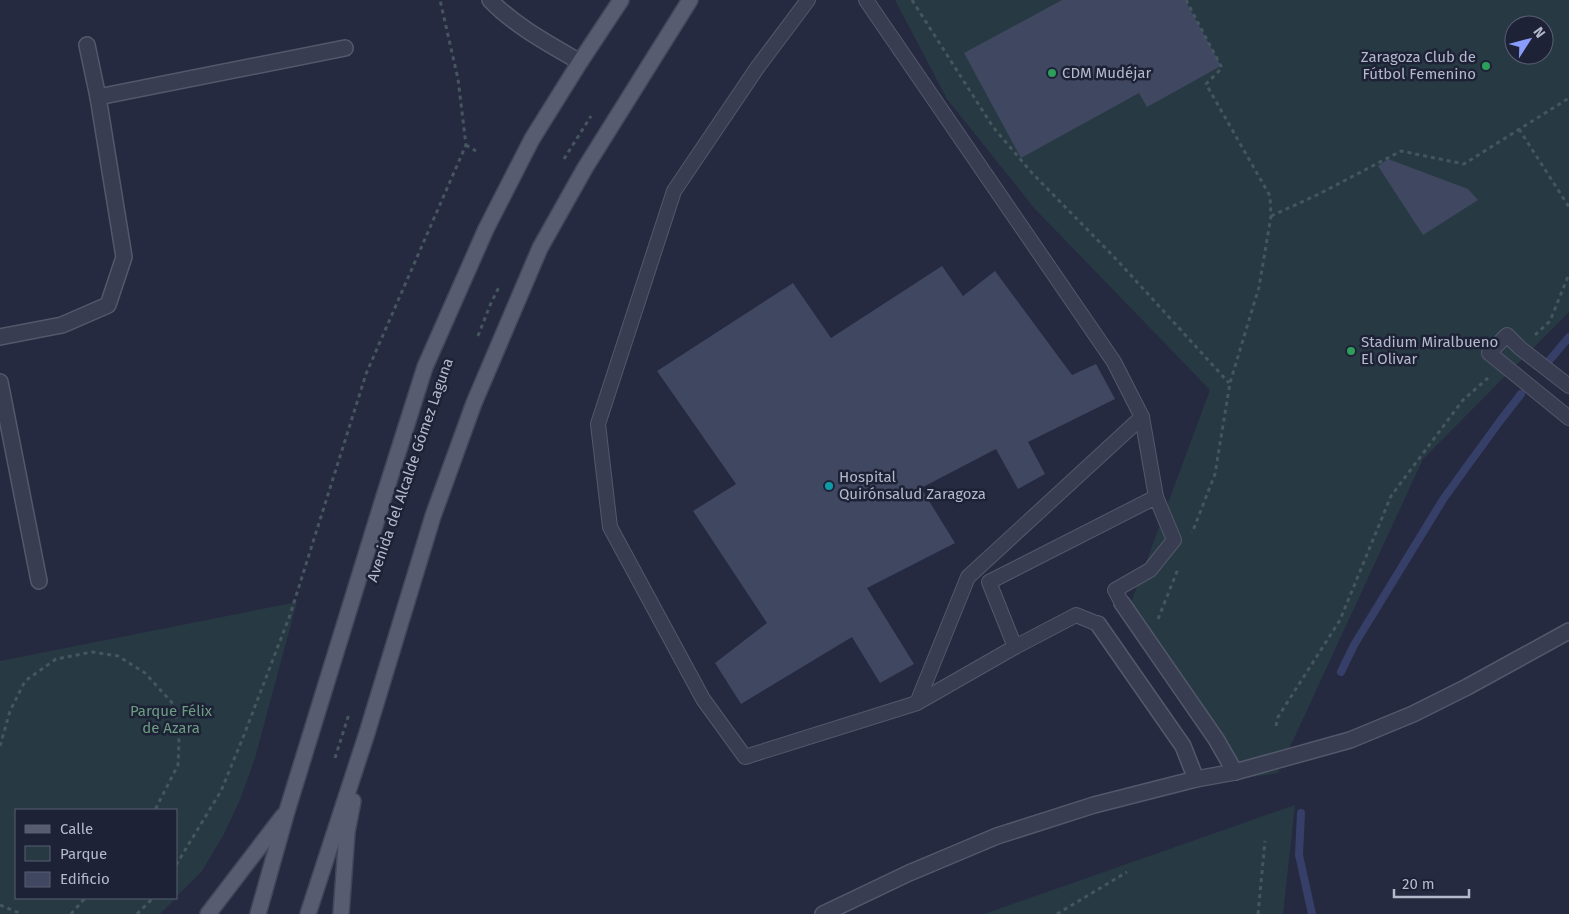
<svg xmlns="http://www.w3.org/2000/svg" width="1569" height="914" font-family="'Fira Sans',sans-serif">
<rect width="100%" height="100%" fill="#252a41"/>
<g fill="#273942" fill-rule="evenodd">
<path d="M895,0H1569V312L1423,459L1278,773L1241,779L1129,608L1210,390L1035,209L947,99ZM1514,25H1544V55H1514Z"/>
<path d="M297,602L255,758L240,800L224,834L202,871L176,897V810H16V898H176L160,914H0V661Z"/>
<path d="M1295,805L1283,914H984L1024,900Z"/>
</g>
<g fill="none" stroke-linecap="round" stroke-linejoin="round">
<g stroke="#363f67" stroke-width="8">
<path d="M1548,362L1569,337"/>
<path d="M1341,672L1354,645L1444,498L1500,421L1521,394"/>
<path d="M1301,813L1299,855L1312,914"/>
</g>
</g>
<g fill="#404761">
<path d="M1062,0H1185L1221,66L1147,107L1139,93L1021,158L964,53Z"/>
<path d="M1388,159L1468,189L1478,200L1423,235L1378,166Z"/>
<path d="M942,266L963,296L995,271L1072,375L1096,364L1115,399L1028,442L1045,474L1018,489L996,449L921,488L955,543L867,588L914,664L880,683L852,637L741,704L715,663L767,623L693,511L736,484L657,371L793,283L831,338Z"/>
</g>
<g fill="none" stroke-linecap="round" stroke-linejoin="round">
<defs>
<g id="service">
<path d="M808,0L757,68L674,191L598,424L610,527L703,699L745,757L917,703L968,577L1142,417L1114,362L866,0"/>
<path d="M1569,386L1520,348L1507,335L1489,353L1569,418"/>
<path d="M1142,417L1156,497"/>
<path d="M1098,624L1076,615L1015,647L989,582L1156,497L1174,540L1150,570L1115,590L1122,603"/>
<path d="M917,703L1015,647"/>
</g>
<g id="minor">
<path d="M490,0C515,26 549,44 580,62"/>
<path d="M98,97L345,48"/>
<path d="M0,337L62,325L108,305L124,257L98,97L87,45"/>
<path d="M0,382L39,581"/>
<path d="M1122,603L1216,739L1235,772"/>
<path d="M1098,624L1183,746L1196,779"/>
</g>
<path id="tertiary" d="M823,914L909,873L997,836L1094,805L1196,779L1235,772L1350,740L1413,714L1467,687L1569,631"/>
<g id="primary">
<path d="M208,914L283,816"/>
<path d="M258,914L287,811L381,506L425,367L486,229L532,139L580,62L621,0"/>
<path d="M308,914L367,733L433,516L474,403L540,248L585,168L690,0"/>
<path d="M341,914L347,832L353,801"/>
</g>
</defs>
<use href="#service" stroke="#54586b" stroke-width="16"/>
<use href="#minor" stroke="#54586b" stroke-width="18"/>
<use href="#tertiary" stroke="#54586b" stroke-width="18"/>
<use href="#primary" stroke="#42465a" stroke-width="18"/>
<g stroke="#45565f" stroke-width="3" stroke-dasharray="4 4" stroke-linecap="butt">
<path d="M912,0L993,127L1032,173L1117,260L1229,383"/>
<path d="M1186,0L1222,68L1206,84L1270,196L1271,216L1259,287L1230,383L1215,474L1192,533"/>
<path d="M1519,129L1569,207"/>
<path d="M466,145L476,151"/>
<path d="M564,159L591,116"/>
<path d="M1271,216L1317,195L1401,151L1464,164L1569,98"/>
<path d="M1535,335L1550,321L1569,274"/>
<path d="M478,336L491,303L500,285"/>
<path d="M1158,619L1178,569"/>
<path d="M1276,726L1278,717L1340,620L1391,496L1463,400L1488,378"/>
<path d="M0,746L10,711L25,681L56,659L92,652L118,656L145,673L175,706L179,742L178,765L155,810"/>
<path d="M335,758L349,714"/>
<path d="M176,865L221,791L244,735L290,615L366,374L466,145L458,79L440,0"/>
<path d="M0,905L22,914"/>
<path d="M71,914L85,898"/>
<path d="M137,914L153,898"/>
<path d="M1057,914L1127,872"/>
<path d="M1258,914L1265,841"/>
</g>
<use href="#service" stroke="#393d51" stroke-width="14"/>
<use href="#minor" stroke="#393d51" stroke-width="15"/>
<use href="#tertiary" stroke="#393d51" stroke-width="15"/>
<use href="#primary" stroke="#575c71" stroke-width="15"/>
</g>
<g fill="#2e9e5b" stroke="#1e2236" stroke-width="2">
<circle cx="1486" cy="66" r="5"/>
<circle cx="1052" cy="73" r="5"/>
<circle cx="1351" cy="351" r="5"/>
</g>
<circle fill="#0f9aa8" stroke="#1e2236" stroke-width="2" cx="829" cy="486" r="5"/>
<g text-anchor="middle" dominant-baseline="central" stroke-width="5" stroke-linejoin="round" paint-order="stroke">
<g font-size="15" fill="#b5b9cb" stroke="#1e2236" text-anchor="start">
<text x="1476" y="57" text-anchor="end">Zaragoza Club de<tspan x="1476" dy="17">Fútbol Femenino</tspan></text>
<text x="1062" y="73">CDM Mudéjar</text>
<text x="1361" y="342">Stadium Miralbueno<tspan x="1361" dy="17">El Olivar</tspan></text>
<text x="839" y="477">Hospital<tspan x="839" dy="17">Quirónsalud Zaragoza</tspan></text>
</g>
<g font-size="15" fill="#b5b9cb" stroke="#1e2236">
<text transform="translate(410 470) rotate(-71)">Avenida del Alcalde Gómez Laguna</text>
</g>
<g font-size="15" fill="#6c9d82" stroke="#1e2236">
<text x="171" y="711">Parque Félix<tspan x="171" dy="17">de Azara</tspan></text>
</g>
</g>
<rect x="15" y="809" width="162" height="90" fill="#1e2236" stroke="#5a5e72"/>
<rect x="25" y="825" width="25" height="8" fill="#575c71" stroke="#5a5e72"/>
<text x="60" y="834" font-size="15" fill="#b5b9cb">Calle</text>
<rect x="25" y="846" width="25" height="15" fill="#273942" stroke="#5a5e72"/>
<text x="60" y="859" font-size="15" fill="#b5b9cb">Parque</text>
<rect x="25" y="872" width="25" height="15" fill="#404761" stroke="#5a5e72"/>
<text x="60" y="884" font-size="15" fill="#b5b9cb">Edificio</text>
<g transform="translate(1529 40) rotate(54)"><circle r="24" fill="#1e2236" stroke="#5a5e72"/>
<path d="M0-4L9 19L0 12L-9 19Z" fill="#8a9cfb"/>
<text y="-8" font-size="14" font-weight="bold" text-anchor="middle" fill="#b5b9cb">N</text>
</g>
<path d="M1394 889v8h75v-8" fill="none" stroke="#b5b9cb" stroke-width="2.5"/>
<text x="1402" y="889" font-size="15" fill="#b5b9cb" stroke="#1e2236" stroke-width="4" paint-order="stroke">20 m</text>
</svg>
